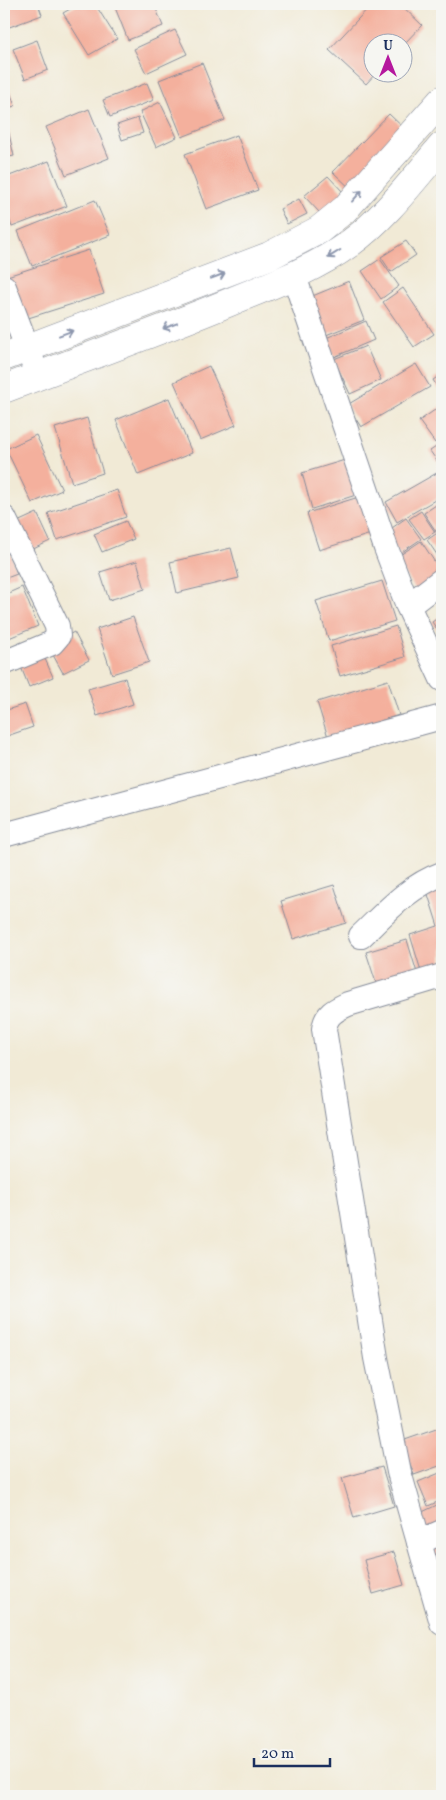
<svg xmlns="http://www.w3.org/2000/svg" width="446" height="1800" font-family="Vollkorn,serif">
<rect width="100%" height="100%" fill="#f6f6f2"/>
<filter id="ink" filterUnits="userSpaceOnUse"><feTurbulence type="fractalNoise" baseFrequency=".02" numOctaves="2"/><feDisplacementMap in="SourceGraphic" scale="10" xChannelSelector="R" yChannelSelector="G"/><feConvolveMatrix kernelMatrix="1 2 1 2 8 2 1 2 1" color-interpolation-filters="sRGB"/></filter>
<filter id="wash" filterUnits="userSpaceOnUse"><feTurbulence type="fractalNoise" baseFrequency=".0096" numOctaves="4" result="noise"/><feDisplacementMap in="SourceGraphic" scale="20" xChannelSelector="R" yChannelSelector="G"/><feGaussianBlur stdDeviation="1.12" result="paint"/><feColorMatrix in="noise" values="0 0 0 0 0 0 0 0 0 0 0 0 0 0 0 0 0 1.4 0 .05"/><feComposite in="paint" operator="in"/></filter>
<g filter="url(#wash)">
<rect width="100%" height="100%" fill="#f1ead6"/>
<g id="blocks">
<g fill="#f4b09d">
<path d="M4,4H38L42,15L4,29Z"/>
<path d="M79,4H95L117,39L89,55L63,13Z"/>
<path d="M116,4H154L163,26L128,40L114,5Z"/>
<path d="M372,4H400L422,25L404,44V42H374V72H377L366,84L329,50Z"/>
<path d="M175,30L187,54L146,73L134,49Z"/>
<path d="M37,40L48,70L25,79L13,49Z"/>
<path d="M202,63L225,120L182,137L159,80Z"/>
<path d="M4,75L15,106L4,109Z"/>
<path d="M147,83L154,100L110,117L103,100Z"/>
<path d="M160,102L177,137L156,147L140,112Z"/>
<path d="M89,109L109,158L66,175L46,127Z"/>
<path d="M389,114L409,133L353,191L333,172Z"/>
<path d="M138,118L143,133L122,140L117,125Z"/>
<path d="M4,125H7L14,156L4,158Z"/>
<path d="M237,135L258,190L206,209L185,154Z"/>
<path d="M49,161L67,206L12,227L4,205V178Z"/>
<path d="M328,176L344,193L320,213L304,196Z"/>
<path d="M299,199L307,214L287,224L280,209Z"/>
<path d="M95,200L110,235L32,266L18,231Z"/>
<path d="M406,241L416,255L391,272L381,257Z"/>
<path d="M89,250L104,294L22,320L7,276Z"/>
<path d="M380,259L399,286L381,299L362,271Z"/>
<path d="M349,281L364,320L326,335L310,297Z"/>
<path d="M403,288L434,334L414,347L383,302Z"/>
<path d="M366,321L374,340L334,357L326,338Z"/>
<path d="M366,346L381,380L350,394L334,359Z"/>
<path d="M416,364L430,387L361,427L347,405Z"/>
<path d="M209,366L236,425L200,440L174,382Z"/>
<path d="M442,374V394L433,380Z"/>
<path d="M169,398L192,453L138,475L116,420Z"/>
<path d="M442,405V438L435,443L419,421Z"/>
<path d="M87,418L103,473L72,483L55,428Z"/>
<path d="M36,435L62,490L32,503L6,449Z"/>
<path d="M442,443V468L430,451Z"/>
<path d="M345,460L356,495L312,509L302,473Z"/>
<path d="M442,470V496L397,522L386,502Z"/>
<path d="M117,490L126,517L57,540L48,513Z"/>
<path d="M362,496L374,533L319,550L307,513Z"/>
<path d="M442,501V529L437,533L424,513Z"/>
<path d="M421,511L435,532L424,539L409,519Z"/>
<path d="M37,513L50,541L27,552L13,524Z"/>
<path d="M406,518L421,539L399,554L385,533Z"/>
<path d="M126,521L134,539L102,552L94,534Z"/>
<path d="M442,530V562L427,540Z"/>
<path d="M421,541L442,573L419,594L394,559Z"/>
<path d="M7,544L17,574L4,579V545Z"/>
<path d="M231,548L239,578L177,593L170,562Z"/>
<path d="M137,561L145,589L109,600L100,572Z"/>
<path d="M382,581L395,621L329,641L316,601Z"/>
<path d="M22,587L38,626L4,640V595Z"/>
<path d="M442,615V636L432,622Z"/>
<path d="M133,617L149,662L112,674L97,629Z"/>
<path d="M396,626L405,657L340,676L331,646Z"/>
<path d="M74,632L89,660L63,673L48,646Z"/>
<path d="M42,652L53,677L29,687L19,662Z"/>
<path d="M125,678L133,704L97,716L88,689Z"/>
<path d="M388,680L399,715L328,737L317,702Z"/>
<path d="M25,704L33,727L4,737V711Z"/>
<path d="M442,880V968L422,974L410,935L438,926L425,885Z"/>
<path d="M334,885L346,923L293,939L281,901Z"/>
<path d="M407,940L418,976L378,989L366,952Z"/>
<path d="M442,1427V1465L414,1475L402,1441Z"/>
<path d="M382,1467L394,1506L354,1518L342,1478Z"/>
<path d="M442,1472V1500L428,1506L418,1482Z"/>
<path d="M439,1504L442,1511V1528L425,1536L414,1516Z"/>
<path d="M442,1541V1577L428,1548Z"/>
<path d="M394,1552L404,1585L373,1594L364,1560Z"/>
</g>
</g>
</g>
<g filter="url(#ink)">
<use href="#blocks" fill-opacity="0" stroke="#868c9a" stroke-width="1"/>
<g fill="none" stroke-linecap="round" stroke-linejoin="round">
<defs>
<g id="minor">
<path d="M294,276L386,548L408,606L442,679"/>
<path d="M4,287L38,376"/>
<path d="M4,518L57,626L58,636L52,643L4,663"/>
<path d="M408,606L442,580"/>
<path d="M4,835L442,717"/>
<path d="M361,936C386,912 409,886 442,874"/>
<path d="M442,976L348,1004C335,1010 326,1014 324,1029L376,1358L399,1472L442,1623"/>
<path d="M419,1542L442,1532"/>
</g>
<g id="secondary">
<path d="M4,357L269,256L319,230L345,209L442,100"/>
<path d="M4,389C79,360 155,333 230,302C271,285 313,270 349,244C385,218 413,180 442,146"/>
</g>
</defs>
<use href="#minor" stroke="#868c9a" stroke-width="26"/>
<use href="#secondary" stroke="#868c9a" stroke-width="29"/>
<use href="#minor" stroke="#fff" stroke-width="24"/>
<use href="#secondary" stroke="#fff" stroke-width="28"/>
</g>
<defs><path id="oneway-shaft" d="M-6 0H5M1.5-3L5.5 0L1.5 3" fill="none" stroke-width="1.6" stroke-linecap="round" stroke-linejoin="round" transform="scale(1.25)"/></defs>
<g stroke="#8d97ae">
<use href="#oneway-shaft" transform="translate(357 196) rotate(-48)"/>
<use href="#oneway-shaft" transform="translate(334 254) rotate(148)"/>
<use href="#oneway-shaft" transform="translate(218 276) rotate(-21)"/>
<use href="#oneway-shaft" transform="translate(170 326) rotate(159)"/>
<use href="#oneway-shaft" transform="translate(66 333) rotate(-20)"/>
</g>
</g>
<rect width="446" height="1800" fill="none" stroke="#f6f6f2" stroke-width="20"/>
<g transform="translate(388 58)"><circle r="24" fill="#f6f6f2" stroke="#9ea6b7"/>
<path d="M0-4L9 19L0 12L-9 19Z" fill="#b5179e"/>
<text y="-8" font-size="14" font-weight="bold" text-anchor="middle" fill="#1b2f5e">U</text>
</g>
<path d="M254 1758v8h76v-8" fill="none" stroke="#1b2f5e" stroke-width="2.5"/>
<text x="261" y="1758" font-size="15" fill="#1b2f5e" stroke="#f6f6f2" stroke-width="4" paint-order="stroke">20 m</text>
</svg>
